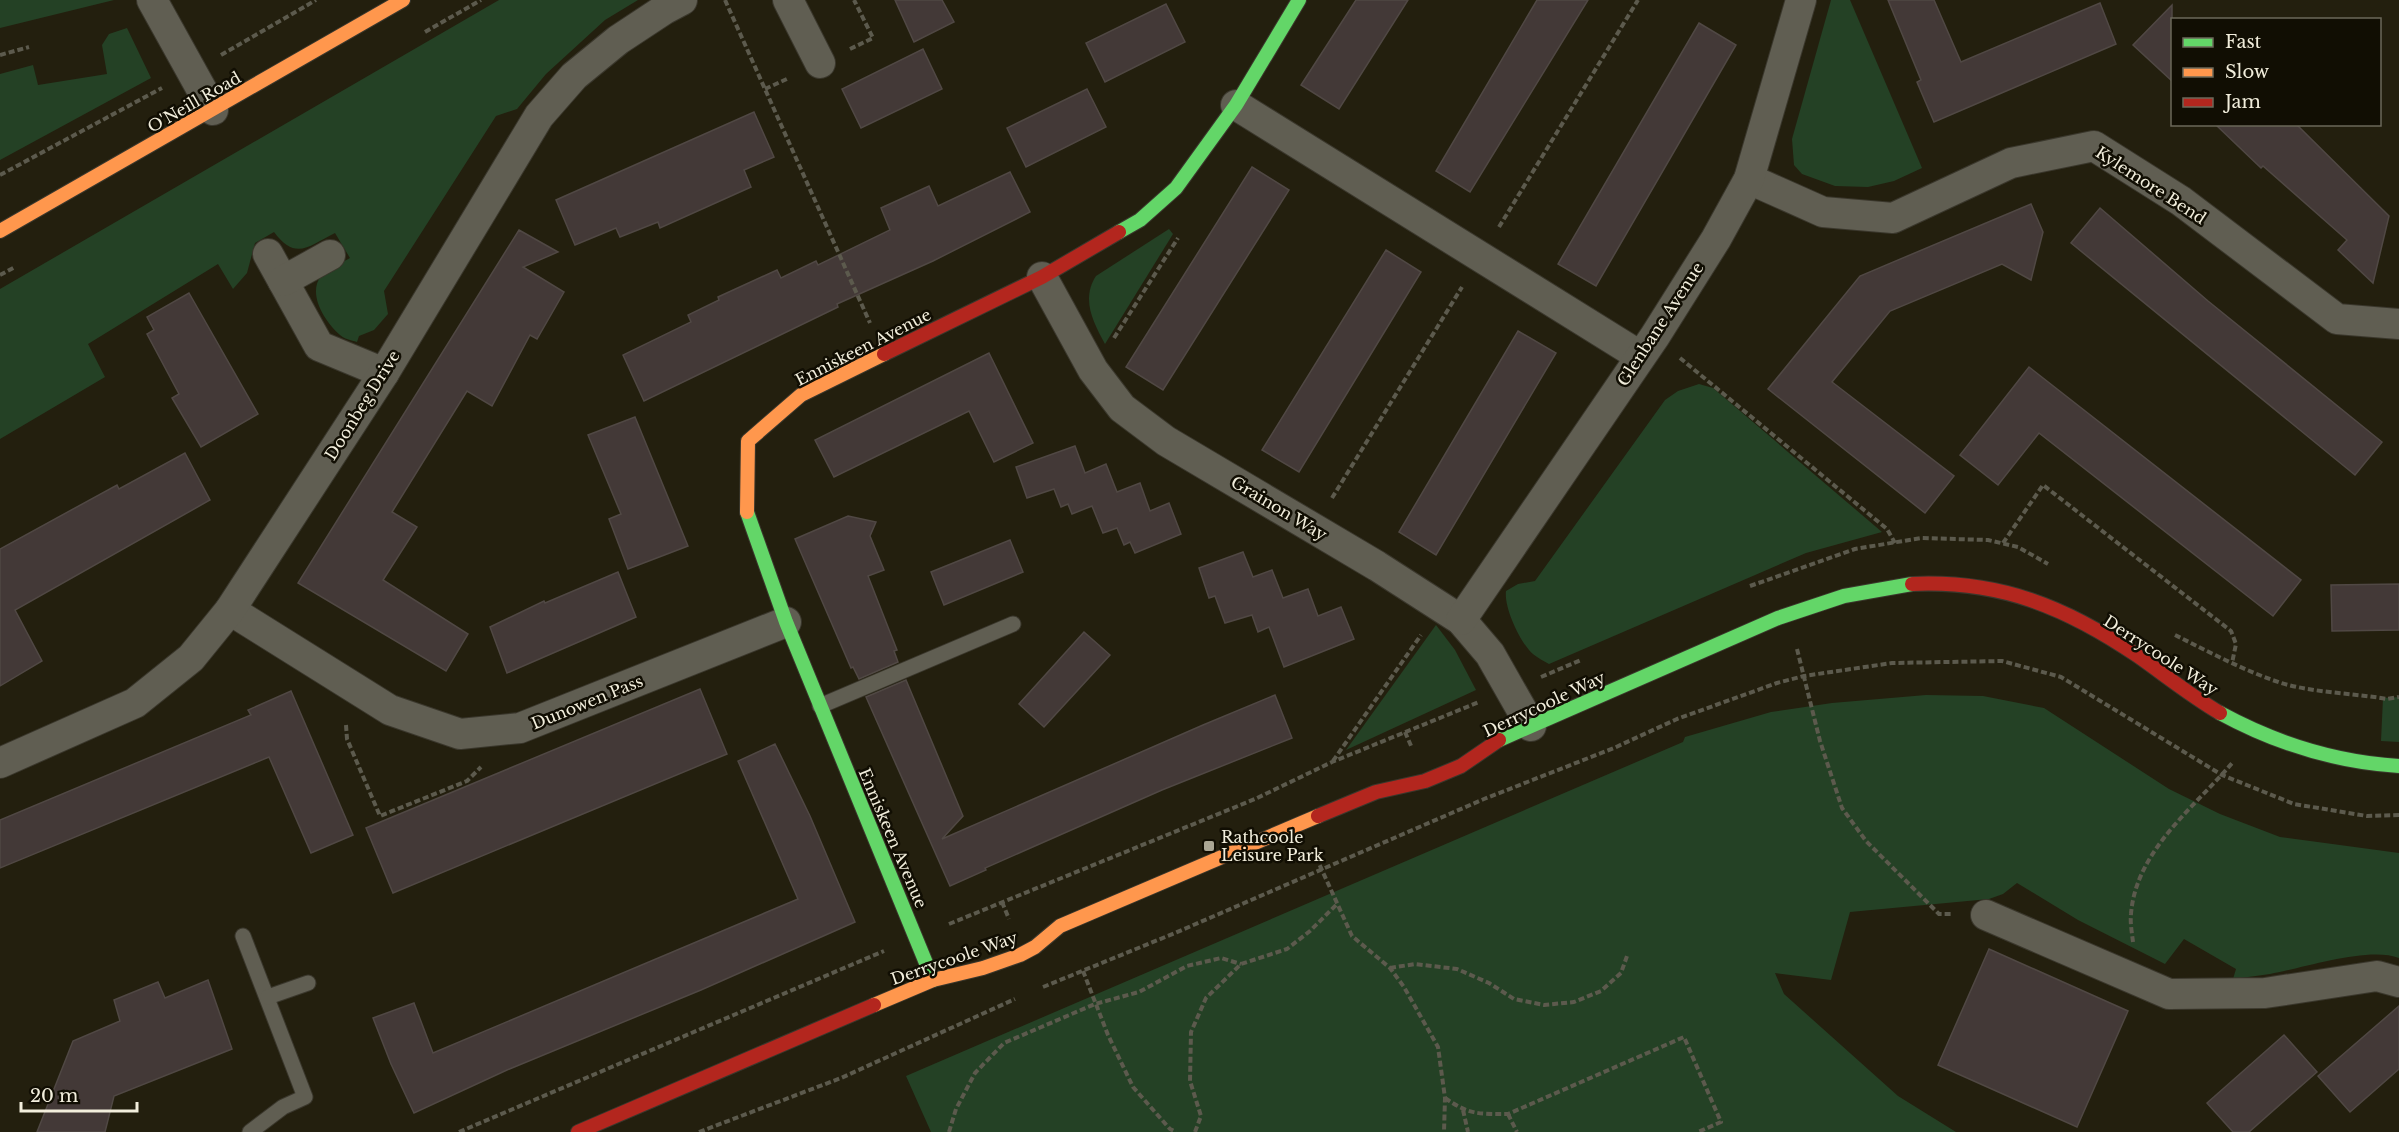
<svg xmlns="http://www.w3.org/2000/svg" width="2399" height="1132" font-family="'Libre Baskerville',serif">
<rect width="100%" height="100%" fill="#231f0e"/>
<g fill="#244125">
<path d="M0,0H114L0,28Z"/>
<path d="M499,0H638L605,20L546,74L517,109L496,116L384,291L388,314L374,330L359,336L357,342C351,340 344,339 340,335C325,322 307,294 321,276C327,268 341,263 350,258L335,233C310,245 296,262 274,232L255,243L247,273L233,289L218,264L88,344L105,377L0,439V289Z"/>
<path d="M1831,0H1850L1922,168L1894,181L1868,187L1835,186L1802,174L1794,165L1792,139Z"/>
<path d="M127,28L151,78L0,160V74L33,65L38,85L107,74L102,45L109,34Z"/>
<path d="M1169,229L1173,234L1105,344C1093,322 1081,299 1096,276Z"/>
<path d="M1699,384L1713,388L1882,532L1806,553L1549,664C1542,660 1534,656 1529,650C1518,637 1504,607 1506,591L1518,584L1535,581L1665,400L1678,391Z"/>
<path d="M1436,625L1455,650L1476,690L1346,750Z"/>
<path d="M1926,695L1983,696L2044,708L2169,789L2220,814L2280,837L2399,853V958C2369,946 2303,968 2270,974C2258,976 2246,977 2233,979L2236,969L2184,939L2165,964L2078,920L2017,883L2003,894L1989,899L1850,912L1831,980L1775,973L1784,994L1898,1096L1956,1132H931L906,1076L1683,742L1685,737L1771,712L1832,703Z"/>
<path d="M2399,697V742L2381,741L2383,698Z"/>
</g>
<g fill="#433937" stroke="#504844" stroke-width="1.5">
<path d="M895,0H942L954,22L914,42Z"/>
<path d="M1356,0H1408L1339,109L1301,85Z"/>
<path d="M1537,0H1588L1470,192L1436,171Z"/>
<path d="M1888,0H1934L1961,62L2100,3L2116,44L1934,122L1917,82L1921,80Z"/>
<path d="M1166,4L1185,42L1105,82L1086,43Z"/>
<path d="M2172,5V81L2133,45Z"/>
<path d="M1699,23L1736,45L1596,286L1558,264Z"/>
<path d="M923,49L942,89L861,128L842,89Z"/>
<path d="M1087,89L1106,127L1026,167L1007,128Z"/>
<path d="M754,112L774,157L744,170L751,187L660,228L658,222L620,237L616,228L575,245L556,200Z"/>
<path d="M2215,124H2296L2389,216L2373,283L2338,250L2347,240L2263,166L2261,168Z"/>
<path d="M1252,167L1289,190L1163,390L1126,367Z"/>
<path d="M1010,172L1030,212L933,261L837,304L838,307L644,401L623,355L691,322L688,315L719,300L718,297L777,270L781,278L816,261L818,265L890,230L881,208L929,186L938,206Z"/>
<path d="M2031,204L2043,232L2031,280L2002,264L1890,311L1832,382L1954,476L1925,513L1768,389L1860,276Z"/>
<path d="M2100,208L2208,301L2382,442L2355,475L2071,243Z"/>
<path d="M519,230L558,252L523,267L564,292L537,339L530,335L492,406L467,391L392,512L417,527L383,580L468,634L446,671L298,583Z"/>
<path d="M1386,250L1421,272L1299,472L1262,450Z"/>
<path d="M189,293L258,414L201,447L172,398L179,394L147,334L154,330L147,317Z"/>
<path d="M1518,331L1556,353L1436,555L1399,532Z"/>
<path d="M989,353L1033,443L994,462L969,411L834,477L815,440Z"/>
<path d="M2029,367L2301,580L2273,616L2039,433L1998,485L1960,455Z"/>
<path d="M635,417L688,546L628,569L609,519L621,514L588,435Z"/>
<path d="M1075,446L1085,473L1106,464L1117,492L1140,483L1150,511L1169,503L1181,534L1135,553L1130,542L1124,545L1117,528L1103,533L1092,506L1072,514L1068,504L1061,507L1054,489L1027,498L1016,467Z"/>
<path d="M185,453L210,500L15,610L42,661L0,686V549L117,485L119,489Z"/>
<path d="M848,516L876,522L870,536L884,570L868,576L897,650L894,651L898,662L859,679L853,667L851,668L795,539Z"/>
<path d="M1010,540L1023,572L944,605L931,572Z"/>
<path d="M1243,552L1253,577L1272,570L1283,598L1308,589L1318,616L1341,607L1354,639L1284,667L1269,627L1258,632L1252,615L1225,623L1215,596L1209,598L1199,568Z"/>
<path d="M618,572L636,617L507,673L490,627L544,601L545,603Z"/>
<path d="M2399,584V630L2332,631L2331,585Z"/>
<path d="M1084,632L1110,655L1044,727L1019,704Z"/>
<path d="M906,680L963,816L942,839L1203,725L1275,695L1292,738L1162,790L985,868L986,870L950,886L866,697Z"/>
<path d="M700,689L727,754L393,893L366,828Z"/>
<path d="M291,691L353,835L311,853L269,757L0,868V820L251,715L248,710Z"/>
<path d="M775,744L810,816L855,922L701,990L507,1070L414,1113L391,1064L373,1018L414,1003L433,1053L798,899L738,761Z"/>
<path d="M1989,949L2128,1011L2077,1127L1938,1065Z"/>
<path d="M208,980L232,1049L114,1096L105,1132H37L73,1041L120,1021L114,1000L158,982L165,998Z"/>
<path d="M2399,1006V1069L2350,1112L2318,1076Z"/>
<path d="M2284,1035L2317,1072L2249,1132H2233L2207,1103Z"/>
</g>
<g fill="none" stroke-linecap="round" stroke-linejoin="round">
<defs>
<g id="lane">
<path d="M820,706L1013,624"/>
<path d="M243,936L305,1097L283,1107L250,1132"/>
<path d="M268,997L308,983"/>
</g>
<g id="street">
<path d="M152,0L213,110"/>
<path d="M788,0L820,63"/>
<path d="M1236,105L1640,356"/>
<path d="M1749,179L1823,212L1893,218L2011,163L2094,146L2181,201L2337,319L2399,324"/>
<path d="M268,254L319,346L384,373"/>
<path d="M1042,277L1093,370L1122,408L1166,441L1377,566L1461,620L1490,654L1531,726"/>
<path d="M283,281L330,255"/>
<path d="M230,610L390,710L460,734L520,728L786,622"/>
<path d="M1461,620L1655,336L1716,239L1749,179L1801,0"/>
<path d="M0,763L135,703L191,658L230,610L384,373L539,116L574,76L618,40L665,9L682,0"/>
<path d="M1986,915L2169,994L2265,993L2377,976L2399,982"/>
</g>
<g id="fast">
<path d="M1119,232L1140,220L1176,188L1236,105L1299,0"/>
<path d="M747,512L786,622L933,980"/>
<path d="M2220,713C2277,744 2335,762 2399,766"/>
<path d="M1499,740L1778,618L1844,596L1912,584"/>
</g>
<g id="slow">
<path d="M0,231L403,0"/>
<path d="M747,512L748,441L801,395L884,354"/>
<path d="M874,1005L933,980L983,968L1020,955L1035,947L1060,926L1318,816"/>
</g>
<g id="jam">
<path d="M884,354L1042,277L1119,232"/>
<path d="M1912,584C2000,580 2066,607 2138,656C2165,675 2191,696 2220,713"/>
<path d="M1318,816L1376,792L1425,781L1461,766L1499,740"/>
<path d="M578,1132L874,1005"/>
</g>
</defs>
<use href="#lane" stroke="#3a372c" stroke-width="17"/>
<use href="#street" stroke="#3a372c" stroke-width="32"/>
<use href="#fast" stroke="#3a372c" stroke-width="16"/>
<use href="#slow" stroke="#3a372c" stroke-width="16"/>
<use href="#jam" stroke="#3a372c" stroke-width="16"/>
<g stroke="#5c5a4d" stroke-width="4" stroke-dasharray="6 3" stroke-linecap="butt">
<path d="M725,0L870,323"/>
<path d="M425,32L481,0"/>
<path d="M850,49L873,38L854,0"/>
<path d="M0,55L29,47"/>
<path d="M221,55L316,0"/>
<path d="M765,89L789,78"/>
<path d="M0,175L162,88"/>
<path d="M1499,227L1638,0"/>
<path d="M0,275L15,267"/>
<path d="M1114,338L1178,238"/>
<path d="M1680,358L1887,529L1895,543"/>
<path d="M1332,498L1462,287"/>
<path d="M2003,543L2043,485L2231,631L2236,644L2232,663"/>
<path d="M1750,586L1855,549L1921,538L1988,540L2018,547L2048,564"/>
<path d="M2175,635C2209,652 2245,671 2281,683C2315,693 2352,693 2387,699L2399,697"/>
<path d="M1797,649L1820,741L1842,808L1866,841L1939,914H1952"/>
<path d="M1541,677L1581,660"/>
<path d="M346,725L347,739L380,816L467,781L481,767"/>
<path d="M1405,732L1412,748"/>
<path d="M1333,761L1421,635"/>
<path d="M1316,857L1352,936L1390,968L1404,987L1438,1047L1445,1098L1444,1132"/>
<path d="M1002,902L1009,919"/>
<path d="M949,924L1255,799L1332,762L1479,702"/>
<path d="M2133,942C2132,933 2130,923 2131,914C2136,850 2195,807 2233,762"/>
<path d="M1390,968L1415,964L1457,969L1489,983L1514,999L1544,1005L1574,1002L1601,991L1621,973L1627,956"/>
<path d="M1083,971L1108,1035L1133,1087L1170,1129L1176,1132"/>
<path d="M1043,987L1175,933L1484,799L1614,748L1677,719L1777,683L1804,676L1892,663L2002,661L2061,677L2222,775L2294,804L2367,816L2399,815"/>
<path d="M1445,1098C1469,1115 1479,1114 1508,1114L1684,1037L1721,1122L1698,1132"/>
<path d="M1463,1110L1468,1132"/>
<path d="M1508,1114L1517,1132"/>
<path d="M459,1132L884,951"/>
<path d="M699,1132L841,1078L1015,999"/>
<path d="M949,1132L956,1109L975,1073L1004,1043L1095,1004L1139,992L1187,966L1221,958L1241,964"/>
<path d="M1195,1132L1201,1116L1190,1081L1191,1032L1206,998L1241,964L1287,949L1310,931L1337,904"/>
</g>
<use href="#lane" stroke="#605e52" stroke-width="15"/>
<use href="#street" stroke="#605e52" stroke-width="30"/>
<use href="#fast" stroke="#63d668" stroke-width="14"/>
<use href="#slow" stroke="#ff974d" stroke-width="14"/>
<use href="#jam" stroke="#b3261e" stroke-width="14"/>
</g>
<rect fill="#aaa694" stroke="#110e03" stroke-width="2" x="1203" y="840" width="12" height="12" rx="3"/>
<g text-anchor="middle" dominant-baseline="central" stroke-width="5" stroke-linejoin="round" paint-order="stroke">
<g font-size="16" fill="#f2eedc" stroke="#110e03">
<text transform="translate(194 102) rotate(-30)">O'Neill Road</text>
<text transform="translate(2151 185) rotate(33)">Kylemore Bend</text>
<text transform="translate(1660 324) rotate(-57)">Glenbane Avenue</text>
<text transform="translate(863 347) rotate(-27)">Enniskeen Avenue</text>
<text transform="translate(362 405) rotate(-58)">Doonbeg Drive</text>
<text transform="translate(1279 508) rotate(31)">Grainon Way</text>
<text transform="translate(2161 655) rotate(33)">Derrycoole Way</text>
<text transform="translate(587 702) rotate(-22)">Dunowen Pass</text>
<text transform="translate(1544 704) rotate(-25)">Derrycoole Way</text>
<text transform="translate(893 838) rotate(67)">Enniskeen Avenue</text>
<text transform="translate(954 958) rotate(-19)">Derrycoole Way</text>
</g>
<g font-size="16" fill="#f2eedc" stroke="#110e03" text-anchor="start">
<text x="1221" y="837">Rathcoole<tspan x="1221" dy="18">Leisure Park</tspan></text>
</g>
</g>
<rect x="2171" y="18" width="210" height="108" fill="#110e03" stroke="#6b685a" stroke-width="1.5"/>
<rect x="2183" y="38" width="30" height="9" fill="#63d668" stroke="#6b685a" stroke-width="1.5"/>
<text x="2225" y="48" font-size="18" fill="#f2eedc">Fast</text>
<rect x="2183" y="68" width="30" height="9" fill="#ff974d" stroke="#6b685a" stroke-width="1.5"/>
<text x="2225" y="78" font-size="18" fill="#f2eedc">Slow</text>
<rect x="2183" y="98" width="30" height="9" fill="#b3261e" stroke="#6b685a" stroke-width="1.5"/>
<text x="2225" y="108" font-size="18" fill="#f2eedc">Jam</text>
<path d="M21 1102v9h116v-9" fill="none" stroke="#f2eedc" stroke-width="3"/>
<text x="30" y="1102" font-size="18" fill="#f2eedc" stroke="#110e03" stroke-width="4.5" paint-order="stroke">20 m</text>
</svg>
